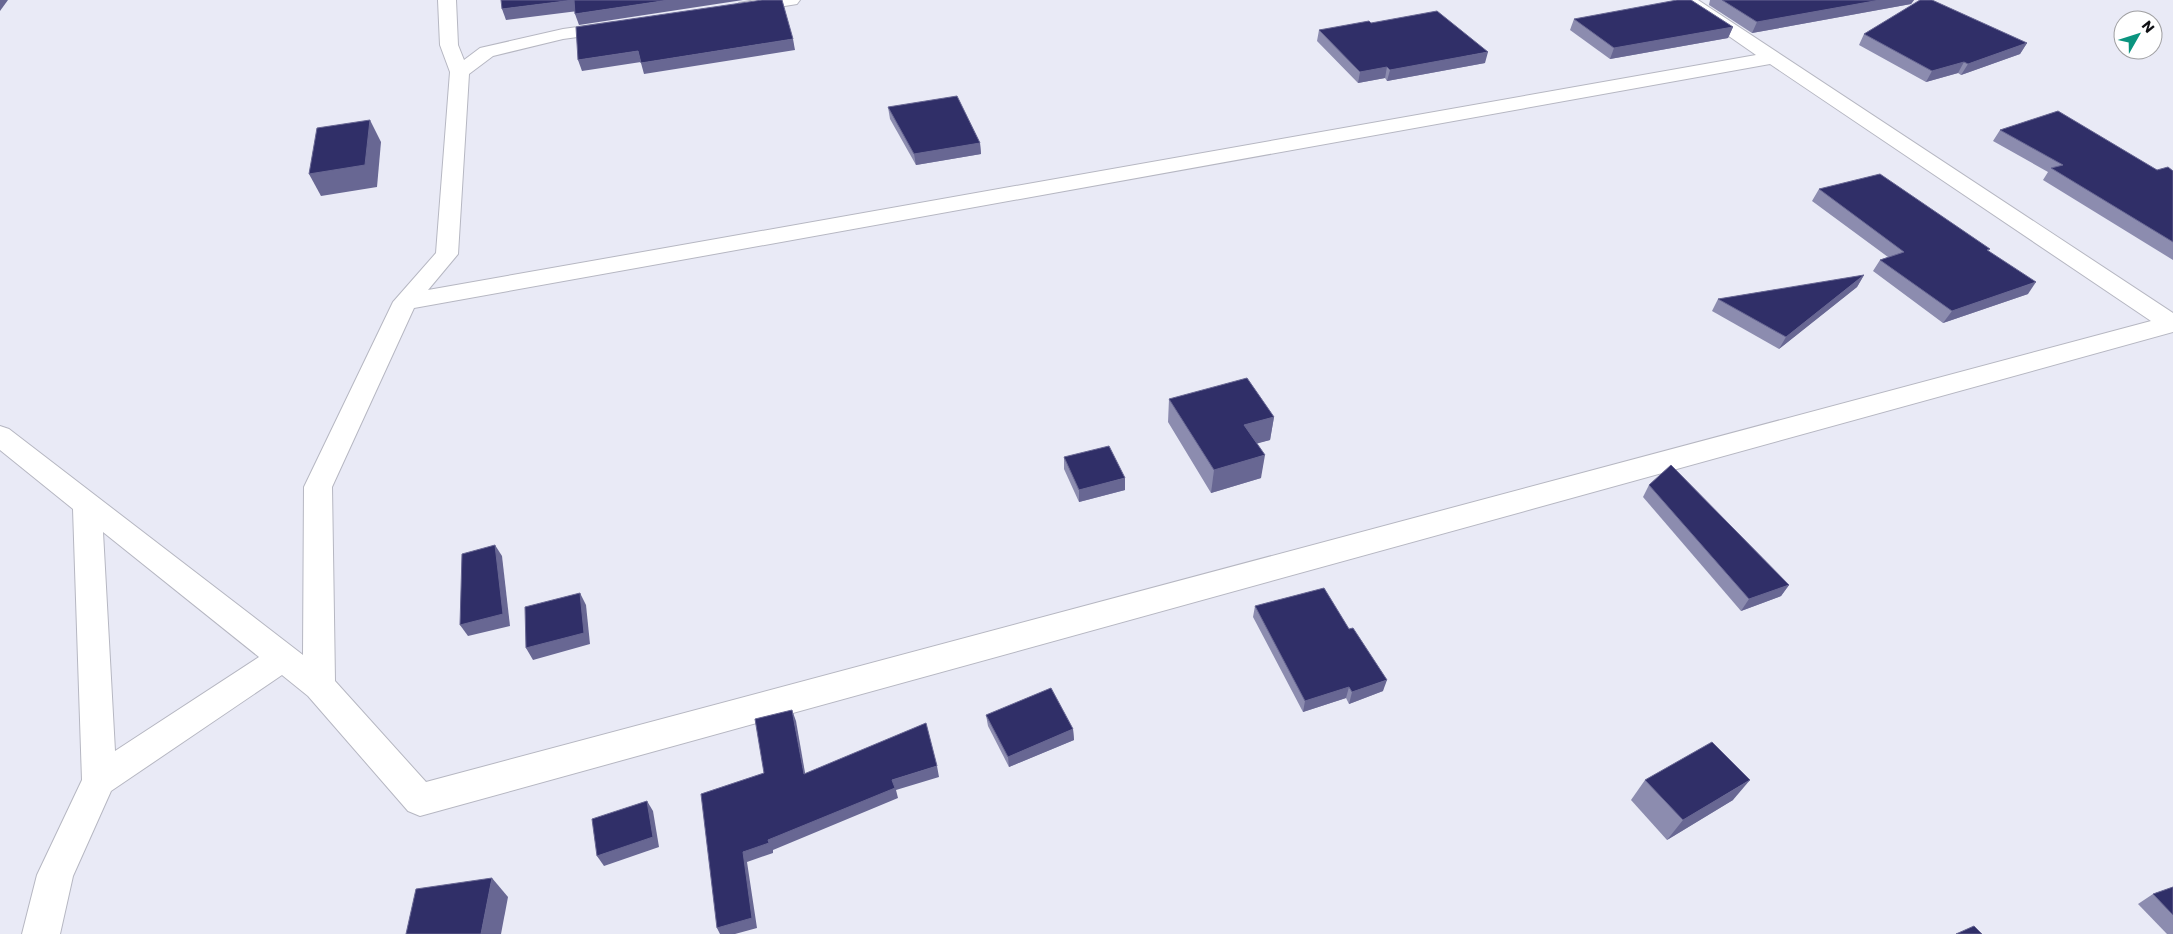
<svg xmlns="http://www.w3.org/2000/svg" width="2173" height="934" font-family="Poppins,sans-serif">
<rect width="100%" height="100%" fill="#e9eaf6"/>
<g fill="none" stroke-linecap="round" stroke-linejoin="round">
<defs>
<g id="minor">
<path d="M438,0H456L458,45L464,60L480,48L563,29L614,22L620,23L623,27L620,31L614,32L563,39L493,56L469,74L458,254L428,290L1756,55L1677,0H1698L2173,313V332L420,816L408,811L308,696L282,675L111,791L73,876L60,934H22L37,875L82,780L73,509L0,450V426L9,429L303,655L304,487L393,302L436,253L450,72L440,45ZM1770,64L2151,321L426,782L335,681L332,487L414,308ZM103,532L259,657L115,751Z"/>
<path d="M756,0H800L797,4L791,5L745,12L739,11L736,7L739,3Z"/>
</g>
</defs>
<use href="#minor" stroke="#b6b7c2" stroke-width="2"/>
<use href="#minor" fill="#fff" fill-rule="evenodd"/>
</g>
<g fill="#8c8caf">
<path d="M1710,0H1914L1911,4L1752,33L1709,5Z"/>
<path d="M1574,19L1733,27L1728,38L1610,59L1570,30Z"/>
<path d="M1371,23L1485,63L1387,81L1385,78L1358,83L1317,41L1319,30Z"/>
<path d="M1864,34L2027,43L2020,54L1961,75L1958,73L1926,82L1859,45Z"/>
<path d="M888,107L980,143L981,154L916,165L890,119Z"/>
<path d="M2000,130L2157,170L2173,171V260L2043,180L2048,172L1993,141Z"/>
<path d="M1819,189L1990,249L1988,251L2028,294L1943,323L1873,271L1880,260L1888,257L1812,201Z"/>
<path d="M1864,275L1857,287L1779,349L1712,311L1718,299Z"/>
<path d="M1169,399L1274,417L1270,440L1257,443L1261,478L1211,493L1168,422Z"/>
<path d="M1064,457L1125,490L1079,502L1064,469Z"/>
<path d="M1649,485L1789,585L1781,596L1741,611L1643,497Z"/>
<path d="M1255,606L1383,691L1349,704L1346,698L1303,712L1253,617Z"/>
<path d="M986,715L1073,729L1074,740L1009,767L988,726Z"/>
<path d="M1645,780L1733,800L1667,840L1631,800Z"/>
<path d="M2173,887V934H2167L2138,904L2153,894Z"/>
</g>
<g fill="#686793">
<path d="M0,0H8L0,11Z"/>
<path d="M574,0L578,11L506,20L502,9Z"/>
<path d="M669,0H743L579,25L575,14Z"/>
<path d="M1880,0H1914L1911,4L1752,33L1757,22Z"/>
<path d="M1733,27L1728,38L1610,59L1614,48Z"/>
<path d="M793,39L795,50L644,74L641,63Z"/>
<path d="M2027,43L2020,54L1961,75L1968,64Z"/>
<path d="M638,51L641,62L582,71L578,60Z"/>
<path d="M1488,52L1485,63L1387,81L1390,70Z"/>
<path d="M1964,62L1958,73L1926,82L1932,71Z"/>
<path d="M1387,67L1385,78L1358,83L1360,72Z"/>
<path d="M370,120L381,142L377,187L321,196L309,174Z"/>
<path d="M980,143L981,154L916,165L914,154Z"/>
<path d="M1864,275L1857,287L1779,349L1786,337Z"/>
<path d="M2036,282L2028,294L1943,323L1952,311Z"/>
<path d="M1274,417L1270,440L1241,448L1244,425Z"/>
<path d="M1265,455L1261,478L1211,493L1214,470Z"/>
<path d="M1125,478V490L1079,502V490Z"/>
<path d="M495,545L502,556L510,626L468,636L460,625Z"/>
<path d="M1789,585L1781,596L1741,611L1749,599Z"/>
<path d="M580,593L586,605L590,644L533,660L526,648Z"/>
<path d="M1387,680L1383,691L1349,704L1352,692Z"/>
<path d="M1349,687L1346,698L1303,712L1305,701Z"/>
<path d="M792,710L796,721L807,784L804,774Z"/>
<path d="M1073,729L1074,740L1009,767L1008,757Z"/>
<path d="M937,766L939,777L896,790L898,798L773,850V853L747,862L757,928L735,934H720L717,928L743,852L892,780Z"/>
<path d="M1750,780L1733,800L1667,840L1683,820Z"/>
<path d="M647,801L653,811L659,847L604,866L597,856Z"/>
<path d="M492,878L508,897L501,934H481Z"/>
</g>
<g fill="#302f68" stroke="#686793">
<path d="M501,0H574L502,9Z"/>
<path d="M574,0H669L575,14Z"/>
<path d="M762,0H782L793,39L641,63L638,51L578,60L576,27Z"/>
<path d="M1677,0H1691L1733,27L1614,48L1574,19Z"/>
<path d="M1722,0H1880L1757,22Z"/>
<path d="M1920,0H1932L2027,43L1968,64L1964,62L1932,71L1864,34Z"/>
<path d="M1437,11L1488,52L1390,70L1387,67L1360,72L1319,30L1369,21L1371,23Z"/>
<path d="M957,96L980,143L914,154L888,107Z"/>
<path d="M2058,111L2157,170L2168,167L2173,171V242L2051,168L2063,165L2000,130Z"/>
<path d="M370,120L365,165L309,174L317,128Z"/>
<path d="M1880,174L1990,249L1987,250L2036,282L1952,311L1880,260L1904,252L1819,189Z"/>
<path d="M1864,275L1786,337L1718,299Z"/>
<path d="M1247,378L1274,417L1244,425L1265,455L1214,470L1169,399Z"/>
<path d="M1109,446L1125,478L1079,490L1064,457Z"/>
<path d="M1671,465L1789,585L1749,599L1649,485Z"/>
<path d="M495,545L503,614L460,625L462,554Z"/>
<path d="M1324,588L1349,629L1353,628L1387,680L1352,692L1349,687L1305,701L1255,606Z"/>
<path d="M580,593L584,633L526,648L525,607Z"/>
<path d="M1051,688L1073,729L1008,757L986,715Z"/>
<path d="M792,710L804,774L926,723L937,766L892,780L895,788L768,840L769,843L743,852L752,918L717,928L701,794L764,773L755,719Z"/>
<path d="M1712,742L1750,780L1683,820L1645,780Z"/>
<path d="M647,801L653,837L597,856L592,819Z"/>
<path d="M492,878L481,934H406L416,889Z"/>
<path d="M2173,887V915L2153,894Z"/>
<path d="M1974,926L1982,934H1956Z"/>
</g>
<g transform="translate(2138 35) rotate(51)"><circle r="24" fill="#ffffff" stroke="#9f9fa1"/>
<path d="M0-4L9 19L0 12L-9 19Z" fill="#0a947f"/>
<text y="-8" font-size="14" font-weight="bold" text-anchor="middle" fill="#0f1014">N</text>
</g>
</svg>
